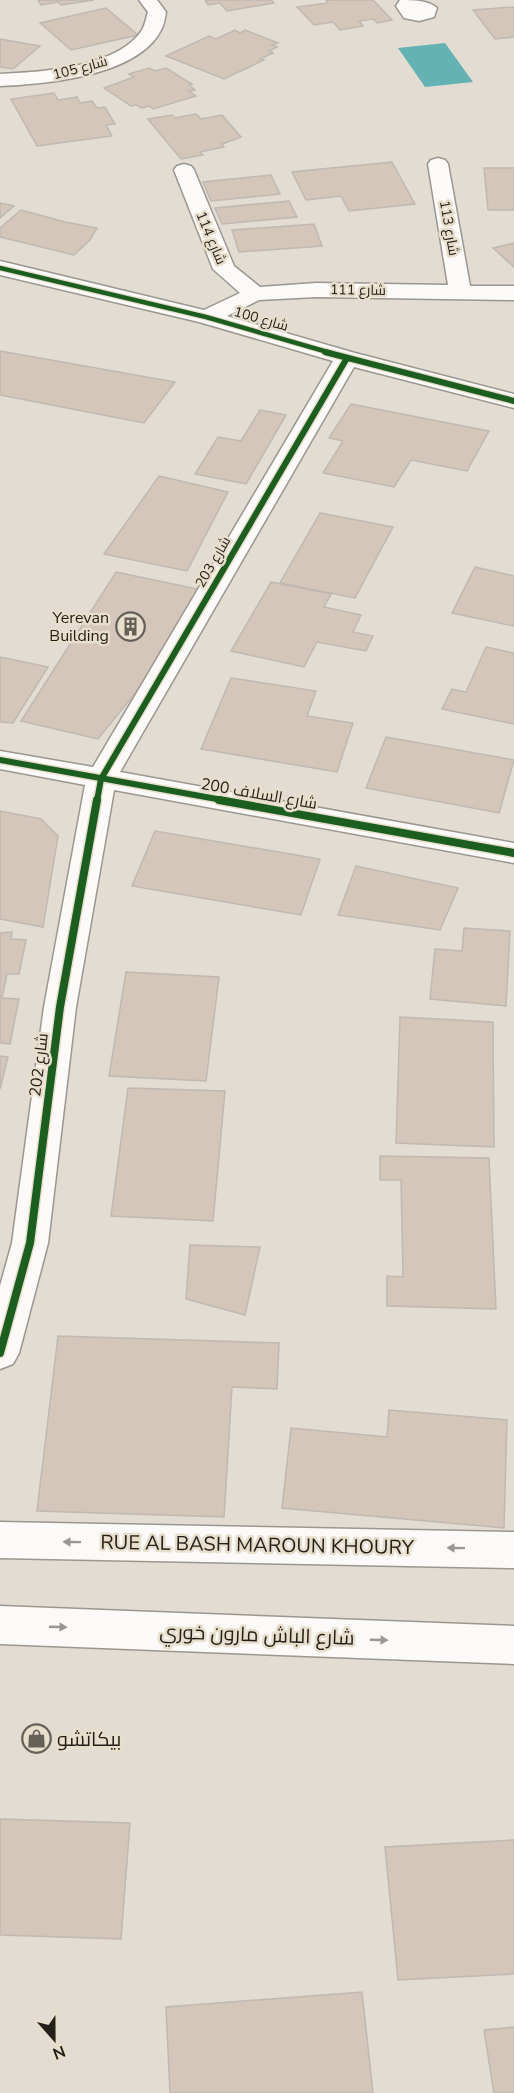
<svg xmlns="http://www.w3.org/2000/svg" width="514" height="2093" font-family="'Nunito Sans',Cairo,sans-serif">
<rect width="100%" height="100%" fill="#e2dcd2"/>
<path fill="#65b2b5" d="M445,43L473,82L425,87L398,48Z"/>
<g fill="#d4c6b8" stroke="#bfb9b2" stroke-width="1.5">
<path d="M38,0H94L61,5L58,2L41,5Z"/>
<path d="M205,0H271L274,3L227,11L220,3L208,5Z"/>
<path d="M326,0H373L392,20L377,23L373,19L359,21L363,26L340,30L333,22L314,25L297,7L328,3Z"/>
<path d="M514,7V37L495,39L473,10Z"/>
<path d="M106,8L138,35L71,50L40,23Z"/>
<path d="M235,30L240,33L245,30L278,43L272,45L277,47L269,51L273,53L260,59L264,60L224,79L166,56L209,36L216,39Z"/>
<path d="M0,39L40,46L13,69L0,67Z"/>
<path d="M149,68L155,71L166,68L192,84L189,85L195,90L189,91L196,96L153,109L149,106L142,108L136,105L131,106L104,88L134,77L129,74Z"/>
<path d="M54,93L58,100L77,97L80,103L92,101L97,108L105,107L115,124L106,125L112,136L37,146L11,99Z"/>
<path d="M196,114L201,119L222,115L241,137L222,144L224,147L200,152L203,155L181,159L148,119L172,115L175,118Z"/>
<path d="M392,162L415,204L349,211L341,196L306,200L292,172Z"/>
<path d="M484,168H514V210H488Z"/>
<path d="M271,175L280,194L211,201L203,182Z"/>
<path d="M289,201L297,217L222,224L215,208Z"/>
<path d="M0,203L14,206L0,218Z"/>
<path d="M21,210L65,222L97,228L90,240L74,255L0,237V228Z"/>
<path d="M314,224L322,246L239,252L232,230Z"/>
<path d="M514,243V267L493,248Z"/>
<path d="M0,351L175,382L144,423L0,395Z"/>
<path d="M351,404L489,431L467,471L411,460L394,487L323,473L343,441L329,438Z"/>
<path d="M260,410L286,415L246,484L195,474L218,437L241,441Z"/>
<path d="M159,476L228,492L187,571L104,554Z"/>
<path d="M320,513L393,527L355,598L280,583Z"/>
<path d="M475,567L514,576V626L452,613Z"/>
<path d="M116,572L202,590L153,671L98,739L21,721Z"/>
<path d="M271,582L331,594L324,607L361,615L353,632L373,636L366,651L317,642L304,667L231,651Z"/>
<path d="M486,647L514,653V724L442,709L452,689L466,692Z"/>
<path d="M0,657L48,667L13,723L0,722Z"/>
<path d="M231,678L316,691L307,716L353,723L337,772L201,749Z"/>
<path d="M386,737L514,760L499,813L366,788Z"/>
<path d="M0,811L41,819L58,836L43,927L0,919Z"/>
<path d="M155,831L320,859L301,915L132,886Z"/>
<path d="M356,866L458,888L440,930L338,915Z"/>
<path d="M464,928L510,931L506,1006L430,999L435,949L462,951Z"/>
<path d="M12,932L11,939L26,940L19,974H7L2,998L19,999L10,1044L0,1043V933Z"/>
<path d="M126,972L219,977L206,1081L109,1076Z"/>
<path d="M400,1017L493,1022L494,1147L396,1143Z"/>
<path d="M0,1056L8,1057L0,1089Z"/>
<path d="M128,1088L225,1091L213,1221L111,1216Z"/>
<path d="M380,1156L489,1158L496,1309L387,1306V1276L403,1277L401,1180H380Z"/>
<path d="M190,1245L260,1247L245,1315L186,1299Z"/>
<path d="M58,1336L279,1343L277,1389L232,1387L224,1517L37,1511Z"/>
<path d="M389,1410L507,1420L504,1528L282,1508L291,1428L387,1437Z"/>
<path d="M0,1819L130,1823L121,1939L0,1935Z"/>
<path d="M514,1840V1974L398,1980L385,1847Z"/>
<path d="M362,1992L373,2093H170L166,2007Z"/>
<path d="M514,2027V2093H494L484,2030Z"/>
</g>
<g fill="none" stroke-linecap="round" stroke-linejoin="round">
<defs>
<g id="minor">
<path d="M139,0H157L166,12C165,18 164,25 161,30C138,76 45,84 0,86V74C41,72 117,68 142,30C145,25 146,18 148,12Z"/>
<path d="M400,0C413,0 428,0 437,8L434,17L419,21L404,18L396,6Z"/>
<path d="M438,158L445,160L448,164L470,286H514V300L316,297L259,300L227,316L355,353L514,394V408L354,367L120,772L514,843V863L114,790L76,1007L48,1243L19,1353L13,1364L0,1369V1286L12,1243L44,1007L85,785L0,769V751L93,767L333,361L199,322L0,275V261L204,310L240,293L213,269L174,170L177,166L184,164L191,166L194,170L234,266L260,287L316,283L448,285L428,164L431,160Z"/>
</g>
<g id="major">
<path d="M0,1522L514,1532V1568L0,1558Z"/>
<path d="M0,1606L514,1626V1664L0,1644Z"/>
</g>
</defs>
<use href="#minor" stroke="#9b978f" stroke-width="3"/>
<use href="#major" stroke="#9b978f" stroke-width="3"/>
<use href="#minor" fill="#fbfaf8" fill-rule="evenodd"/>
<use href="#major" fill="#fbfaf8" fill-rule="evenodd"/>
<defs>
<path id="cycleway-far2" d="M0,268L206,317L331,353"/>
<g id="cycleway-far1">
<path d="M325,352L514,401"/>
<path d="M0,760L228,801"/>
<path d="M97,801L101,779L347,358"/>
</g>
<g id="cycleway">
<path d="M219,800L514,853"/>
<path d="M0,1353L30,1243L60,1007L97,800"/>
</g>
</defs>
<use href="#cycleway-far2" stroke="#e8decc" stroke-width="7"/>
<use href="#cycleway-far1" stroke="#e8decc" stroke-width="9"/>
<use href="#cycleway" stroke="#e8decc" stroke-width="11"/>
<use href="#cycleway-far2" stroke="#1b5e20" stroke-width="4.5"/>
<use href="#cycleway-far1" stroke="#1b5e20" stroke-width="6"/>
<use href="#cycleway" stroke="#1b5e20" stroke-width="8"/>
</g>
<defs><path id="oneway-solid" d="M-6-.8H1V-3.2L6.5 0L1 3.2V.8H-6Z" transform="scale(1.5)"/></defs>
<g fill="#999793">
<use href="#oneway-solid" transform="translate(72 1542) rotate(-179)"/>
<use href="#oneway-solid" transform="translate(456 1548) rotate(-179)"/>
<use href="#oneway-solid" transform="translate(58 1627) rotate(2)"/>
<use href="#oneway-solid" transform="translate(379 1640) rotate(2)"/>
</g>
<defs>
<symbol id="building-ring" viewBox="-11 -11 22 22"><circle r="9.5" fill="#e8decc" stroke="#656159" stroke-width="1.5"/><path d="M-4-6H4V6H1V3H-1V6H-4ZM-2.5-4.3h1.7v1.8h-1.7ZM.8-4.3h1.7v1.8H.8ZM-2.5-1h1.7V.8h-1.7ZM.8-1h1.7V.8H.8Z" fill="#656159"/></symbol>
<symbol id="shop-ring" viewBox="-11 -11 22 22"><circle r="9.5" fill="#e8decc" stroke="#656159" stroke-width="1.5"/><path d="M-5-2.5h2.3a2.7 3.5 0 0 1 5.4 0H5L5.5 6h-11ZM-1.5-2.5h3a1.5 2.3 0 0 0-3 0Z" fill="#656159"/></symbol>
</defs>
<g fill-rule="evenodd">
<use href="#building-ring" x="114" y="610" width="33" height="33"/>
<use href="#shop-ring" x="20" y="1722" width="33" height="33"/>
</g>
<g text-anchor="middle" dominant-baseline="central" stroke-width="5" stroke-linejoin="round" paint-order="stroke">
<g font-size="14" fill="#221f18" stroke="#e8decc">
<text transform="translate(80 68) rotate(-15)">شارع 105</text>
<text transform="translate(449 228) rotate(80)">شارع 113</text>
<text transform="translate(211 238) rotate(67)">شارع 114</text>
<text transform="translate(358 290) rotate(1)">شارع 111</text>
<text transform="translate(261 319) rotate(16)">شارع 100</text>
<text transform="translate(213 562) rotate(-60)">شارع 203</text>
</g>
<g font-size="16" fill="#221f18" stroke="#e8decc" text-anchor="end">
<text x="109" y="618">Yerevan<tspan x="109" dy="18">Building</tspan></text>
</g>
<g font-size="16" fill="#221f18" stroke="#e8decc">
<text transform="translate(259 794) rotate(10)">200 شارع السلاف</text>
<text transform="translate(39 1065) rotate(-83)">شارع 202</text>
</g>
<g font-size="20" fill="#221f18" stroke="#e8decc">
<text transform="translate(257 1545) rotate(1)">RUE AL BASH MAROUN KHOURY</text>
<text transform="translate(257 1635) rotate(2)">شارع الباش مارون خوري</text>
</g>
<g font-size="20" fill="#221f18" stroke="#e8decc" text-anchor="start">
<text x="57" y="1739">بيكاتشو</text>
</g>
</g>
<g transform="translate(54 2039) rotate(159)" stroke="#e8decc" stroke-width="4.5" paint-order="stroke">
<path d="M0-4.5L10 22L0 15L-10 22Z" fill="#221f18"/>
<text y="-9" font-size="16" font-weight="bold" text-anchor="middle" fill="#221f18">N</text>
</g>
</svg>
